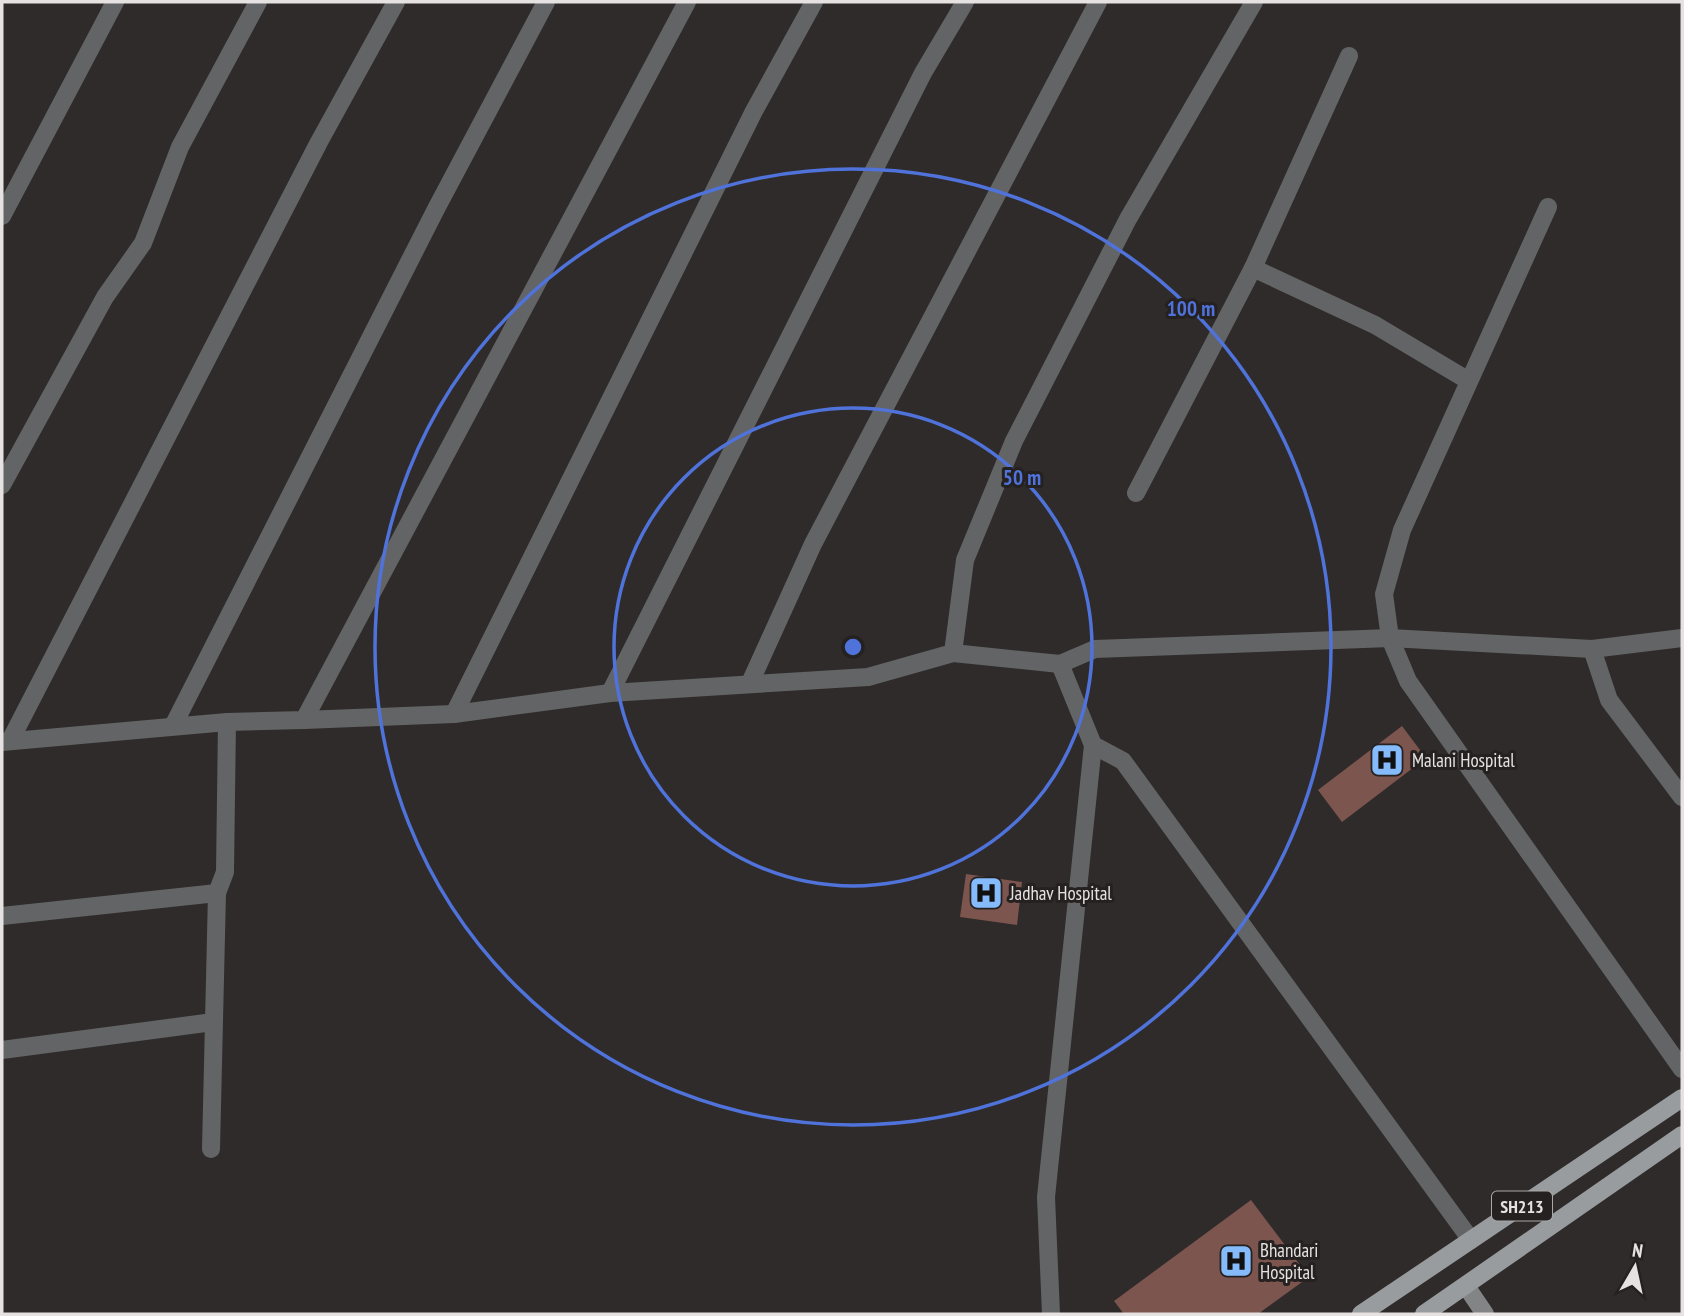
<svg xmlns="http://www.w3.org/2000/svg" width="1684" height="1316" font-family="'PT Sans Narrow',sans-serif">
<rect width="100%" height="100%" fill="#2f2b2a"/>
<g fill="#7d554f">
<path d="M1402,726L1426,758L1342,822L1318,790Z"/>
<path d="M966,874L1022,882L1017,925L960,917Z"/>
<path d="M1251,1200L1309,1277L1258,1314H1124L1114,1301Z"/>
</g>
<g fill="none" stroke-linecap="round" stroke-linejoin="round">
<g stroke="#636466" stroke-width="18">
<path d="M1548,207L1402,530L1384,594L1390,638L1408,681L1682,1069"/>
<path d="M2,216L115,2"/>
<path d="M1253,268L1375,325L1469,381"/>
<path d="M2,485L105,297L143,243L180,147L258,2"/>
<path d="M1136,493L1253,268L1349,56"/>
<path d="M1592,649L1609,700L1682,797"/>
<path d="M953,653L965,560L1014,441L1128,219L1254,2"/>
<path d="M750,683L813,544L1098,2"/>
<path d="M610,693L923,73L965,2"/>
<path d="M454,714L754,111L814,2"/>
<path d="M304,720L454,714L610,693L868,677L953,653L1060,664L1095,649L1390,638L1592,649L1682,638"/>
<path d="M173,726L436,209L546,2"/>
<path d="M10,741L319,142L396,2"/>
<path d="M2,742L227,722L304,720L687,2"/>
<path d="M1093,745L1123,761L1471,1240"/>
<path d="M2,916L217,893"/>
<path d="M2,1050L213,1022"/>
<path d="M211,1149L217,893L225,872L227,722"/>
<path d="M1051,1314L1046,1197L1093,745L1060,664"/>
</g>
<path stroke="#828486" stroke-width="18" d="M1466,1286L1485,1314"/>
<g stroke="#999c9f" stroke-width="18">
<path d="M1361,1314L1682,1098"/>
<path d="M1424,1314L1682,1135"/>
</g>
</g>
<g fill="none" stroke="#4f73da" stroke-width="3.5">
<circle cx="853" cy="647" r="239"/>
<circle cx="853" cy="647" r="478"/>
</g>
<defs>
<symbol id="hospital-square" viewBox="-11 -11 22 22"><rect x="-9" y="-9" width="18" height="18" rx="4" fill="#85bbfb" stroke="#252120"/><path d="M-5-5h3v3.5h4V-5h3V5h-3V1.5h-4V5h-3Z" fill="#111"/></symbol>
</defs>
<g fill-rule="evenodd">
<use href="#hospital-square" x="1368" y="741" width="38" height="38"/>
<use href="#hospital-square" x="967" y="874" width="38" height="38"/>
<use href="#hospital-square" x="1217" y="1242" width="38" height="38"/>
</g>
<g text-anchor="middle" dominant-baseline="central" stroke-width="6" stroke-linejoin="round" paint-order="stroke">
<rect fill="#252120" stroke="#aba8a7" stroke-width="2" x="1492" y="1191.5" width="60" height="29" rx="5"/>
<g font-size="18" font-weight="bold" fill="#e5e2e1">
<text x="1522" y="1206">SH213</text>
</g>
<g font-size="19" fill="#e5e2e1" stroke="#252120" text-anchor="start">
<text x="1412" y="760">Malani Hospital</text>
<text x="1010" y="893">Jadhav Hospital</text>
<text x="1260" y="1250">Bhandari<tspan x="1260" dy="22">Hospital</tspan></text>
</g>
</g>
<circle cx="853" cy="647" r="10" fill="#4f73da" stroke="#252120" stroke-width="3.5"/>
<g font-size="21" text-anchor="middle" font-weight="bold" fill="#4f73da" stroke="#252120" stroke-width="6" stroke-linejoin="round" paint-order="stroke">
<text x="1191" y="316">100 m</text>
<text x="1022" y="485">50 m</text>
</g>
<rect width="1684" height="1316" fill="none" stroke="#e5e2e1" stroke-width="7"/>
<g transform="translate(1635 1267) rotate(9)" stroke="#252120" stroke-width="5" paint-order="stroke">
<path d="M0-5L12 26L0 18L-12 26Z" fill="#e5e2e1"/>
<text y="-10" font-size="19" font-weight="bold" text-anchor="middle" fill="#e5e2e1">N</text>
</g>
</svg>
